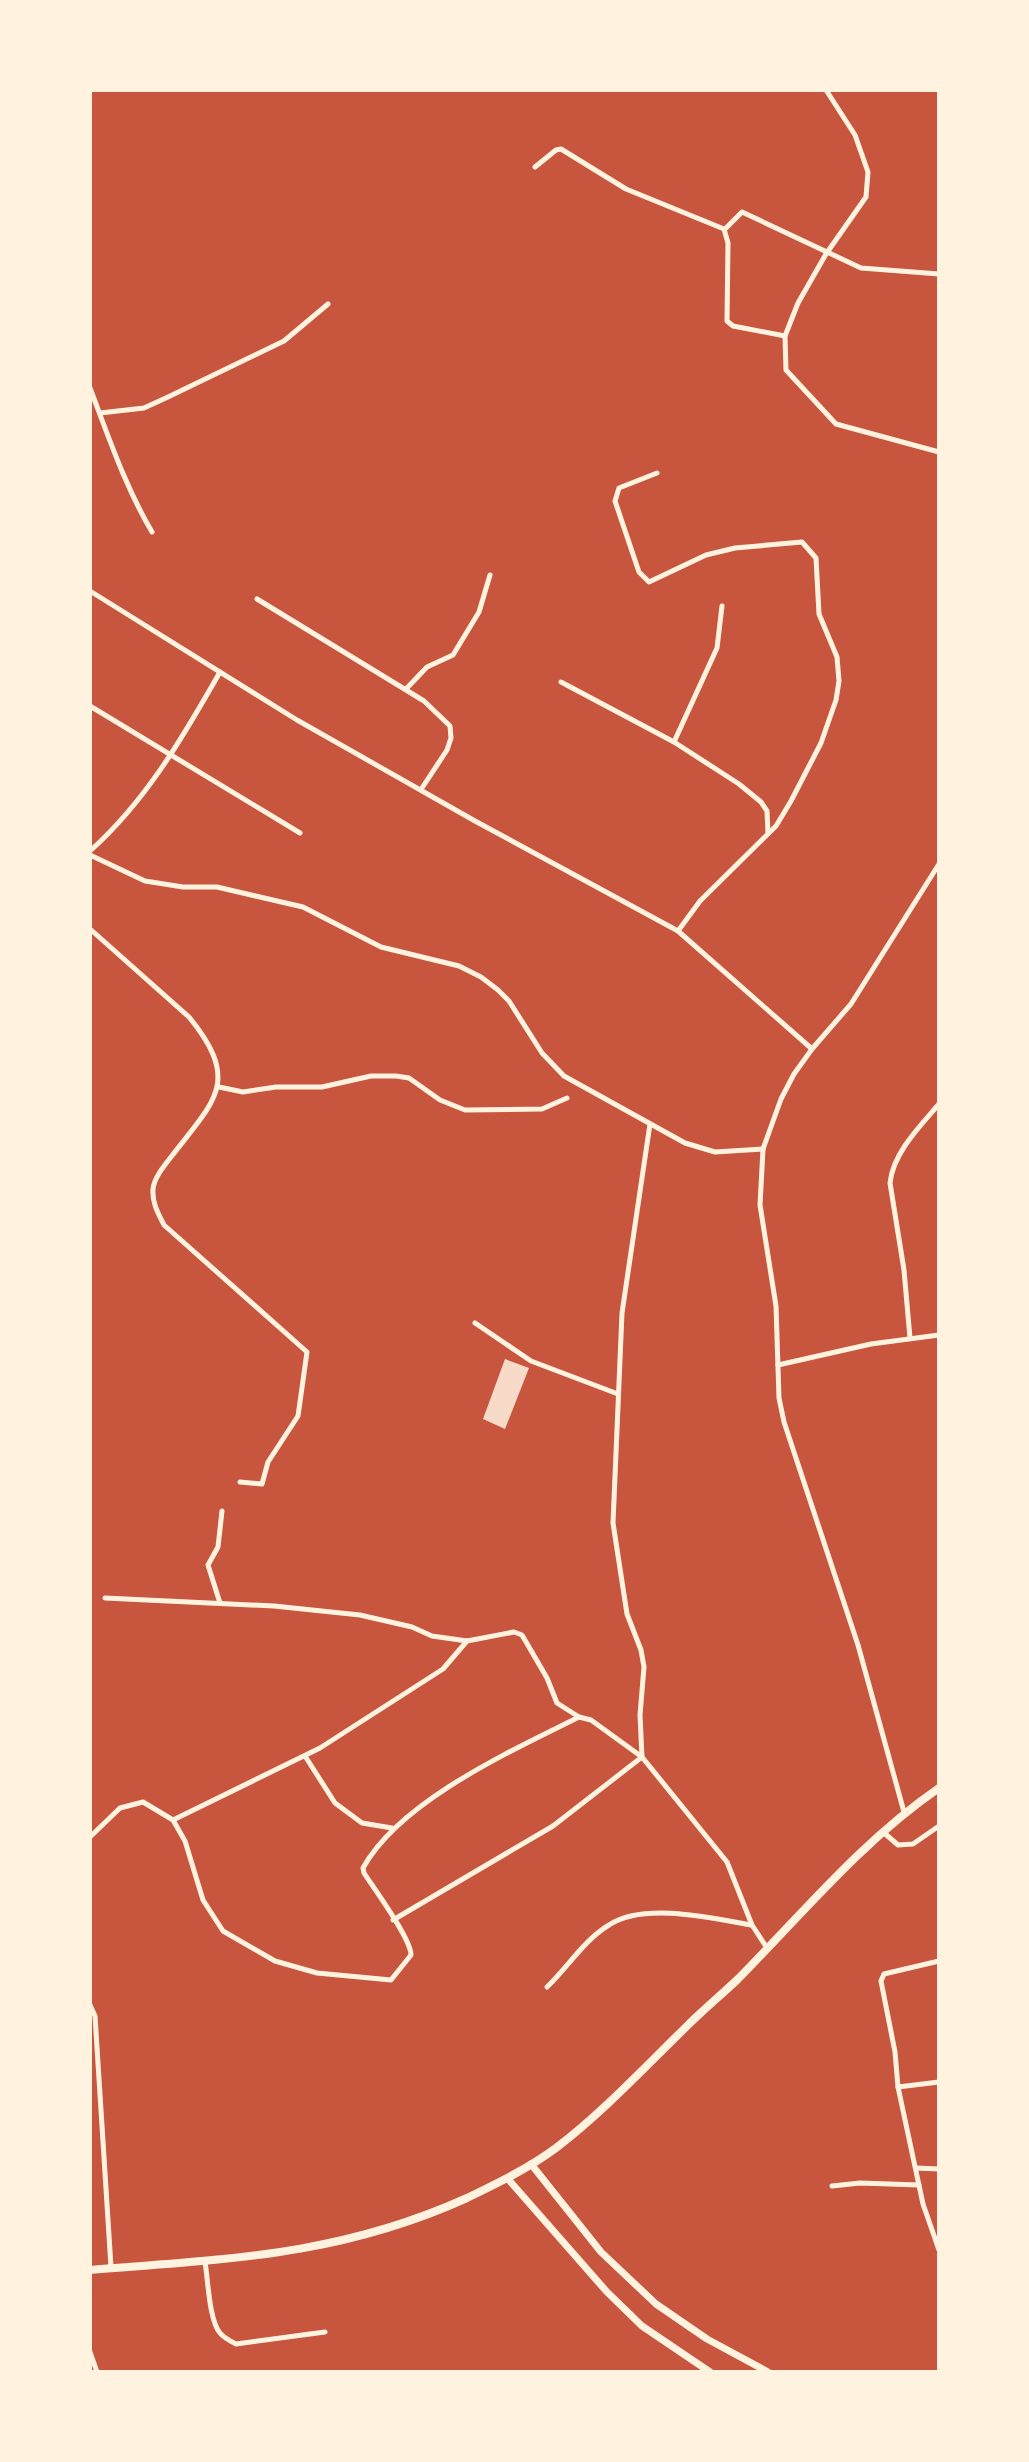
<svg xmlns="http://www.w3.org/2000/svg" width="1029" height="2462" font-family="'Open Sans',sans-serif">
<rect width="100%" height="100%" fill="#c8553d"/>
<path fill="#f7dbc8" d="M505,1359L529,1368L505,1429L483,1419Z"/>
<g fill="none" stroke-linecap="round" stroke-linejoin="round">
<g stroke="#fff3e0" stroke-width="5">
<path d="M826,90L855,135L868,172L866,197L826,254L798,303L785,336L786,370L836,424L939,452"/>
<path d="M535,167L556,150L561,149L626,189L724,229L728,243L727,321L733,326L785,336"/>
<path d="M725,229L742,212L861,268L939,274"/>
<path d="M90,388C109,438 125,486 152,532"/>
<path d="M100,413L144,408L168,397L284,341L328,304"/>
<path d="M657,473L619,488L615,501L639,572L649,582L706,555L735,548L802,542L816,558L819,614L837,657L839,681L836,700L821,743L791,801L776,826L700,901L678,931"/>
<path d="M90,591L297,720L475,821L678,931L812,1049"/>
<path d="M257,599L424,701L450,726L451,738L447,750L422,788"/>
<path d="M561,682L674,742L739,784L761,802L767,811L768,834"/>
<path d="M406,689L427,667L453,655L479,612L490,575"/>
<path d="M90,706L300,833"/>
<path d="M674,742L717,648L722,606"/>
<path d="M90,851C146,801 183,737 220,672"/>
<path d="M90,855L145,881L183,887H217L303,907L381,947L459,966L481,977L498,990L509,1001L542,1053L564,1076L685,1143L715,1152L763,1149"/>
<path d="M90,929L189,1017C242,1082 214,1101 171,1157C164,1166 154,1178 153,1189C152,1203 158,1213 164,1225L307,1352L298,1416L268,1462L262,1484L240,1482"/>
<path d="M219,1087L243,1092L276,1087H322L371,1076H396L409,1078L440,1100L465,1110L542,1109L567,1098"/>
<path d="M650,1124L622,1313L613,1523L627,1614L641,1650L644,1667L640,1715L642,1757L727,1862L752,1925L767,1948"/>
<path d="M475,1323L531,1361L618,1394"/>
<path d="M910,1338L904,1270L890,1183C893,1153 920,1126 939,1104"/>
<path d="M778,1365L871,1344L939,1335"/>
<path d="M105,1598L274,1606L360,1615L412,1627L432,1636L467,1641L514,1632L522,1635L547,1678L557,1703L579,1717"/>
<path d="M220,1603L208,1565L218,1547L222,1511"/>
<path d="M305,1756L335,1803L362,1823L392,1828"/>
<path d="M904,1812L858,1645L784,1422L779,1398L776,1306L760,1205L763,1149L781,1099L794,1074L812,1049L851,1004L939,864"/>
<path d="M173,1820L320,1748L443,1669L467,1641"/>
<path d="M883,1832L898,1845L913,1844L939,1826"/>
<path d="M90,1837L120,1808L143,1802L173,1820L185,1841L203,1900L223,1931L275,1961L317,1973L391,1980L411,1955C411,1939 375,1890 364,1873L363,1868C400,1801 511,1751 579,1717L591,1720L642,1757L553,1826L393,1920"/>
<path d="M547,1987C568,1967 584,1940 609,1925C644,1902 711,1918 751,1925"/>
<path d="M90,2005L95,2016L111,2267"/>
<path d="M939,2082L898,2087L923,2204L939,2250"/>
<path d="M898,2087L895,2052L881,1981L884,1974L939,1961"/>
<path d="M916,2168L939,2169"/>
<path d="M832,2186L860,2183L919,2185"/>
<path d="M205,2262C208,2279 209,2320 220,2333C224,2338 230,2341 236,2344L325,2332"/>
<path d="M90,2352L97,2372"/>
</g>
<g stroke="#fff3e0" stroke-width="7">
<path d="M531,2164L601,2252L656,2304L707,2339L768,2372"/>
<path d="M508,2179L607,2292L642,2326L710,2372"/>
</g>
<path stroke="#fff3e0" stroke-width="8" d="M90,2270C227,2259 339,2256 467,2198C498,2183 529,2168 556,2148C603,2112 643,2069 685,2028C702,2011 720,1996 738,1979C803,1913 862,1841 939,1788"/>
</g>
<rect width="1029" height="2462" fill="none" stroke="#fff3e0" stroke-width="184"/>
</svg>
